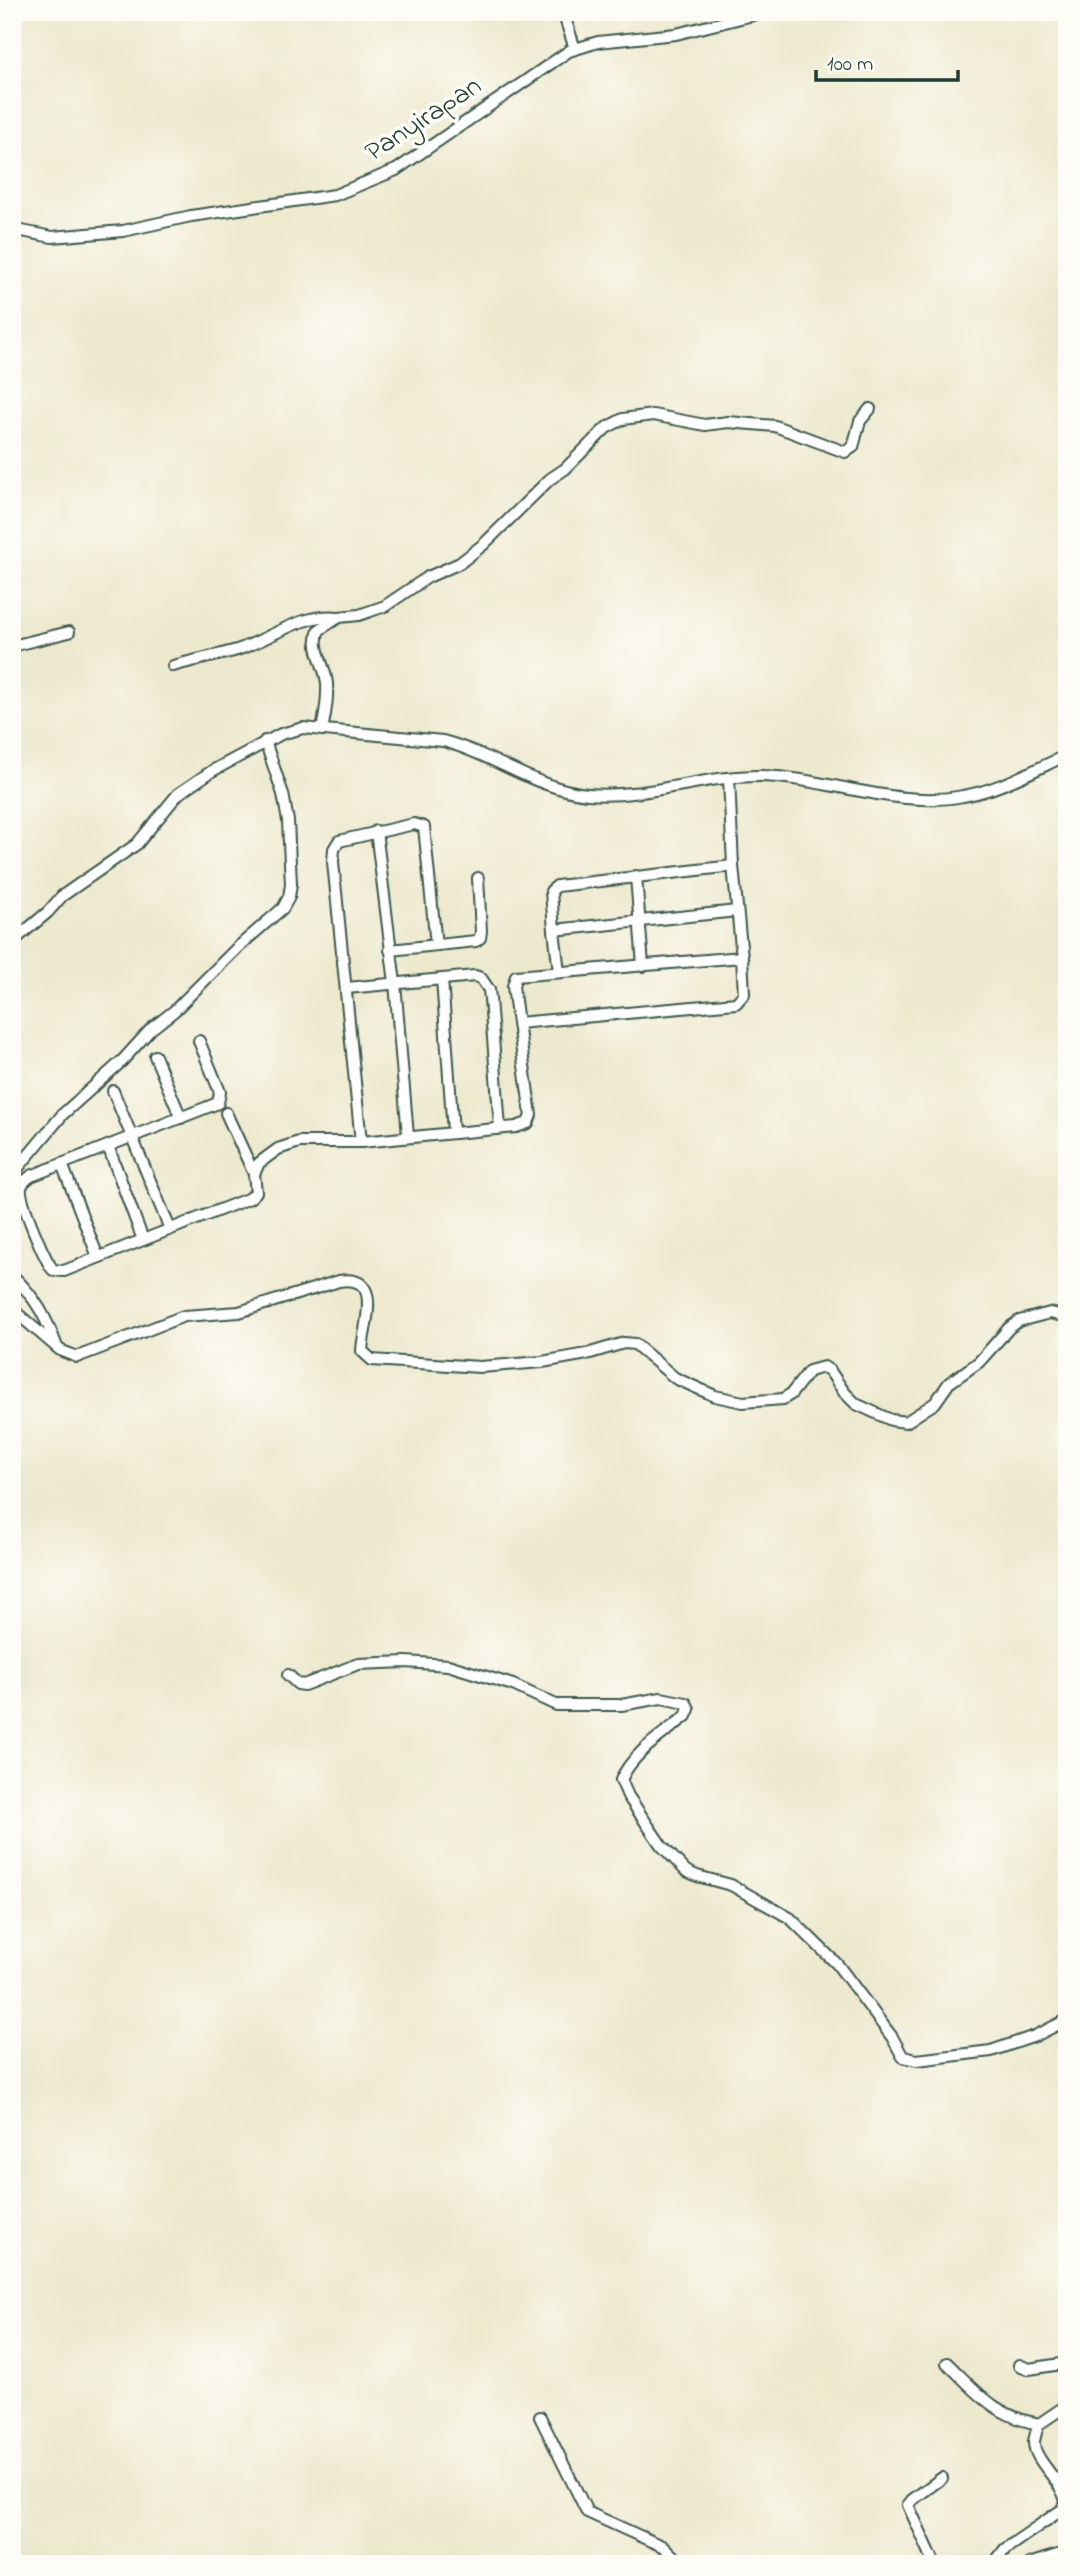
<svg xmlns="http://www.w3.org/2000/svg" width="1079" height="2576" font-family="'Indie Flower',sans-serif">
<rect width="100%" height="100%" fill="#fdfcf7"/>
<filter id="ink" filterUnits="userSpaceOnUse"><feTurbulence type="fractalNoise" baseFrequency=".0143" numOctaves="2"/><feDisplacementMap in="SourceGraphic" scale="14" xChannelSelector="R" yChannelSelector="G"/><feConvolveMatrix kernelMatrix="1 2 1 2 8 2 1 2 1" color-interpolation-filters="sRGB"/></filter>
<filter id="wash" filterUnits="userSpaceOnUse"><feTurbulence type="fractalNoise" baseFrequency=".00686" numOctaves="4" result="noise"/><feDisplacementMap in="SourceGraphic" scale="28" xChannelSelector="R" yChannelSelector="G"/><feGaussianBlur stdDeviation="1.57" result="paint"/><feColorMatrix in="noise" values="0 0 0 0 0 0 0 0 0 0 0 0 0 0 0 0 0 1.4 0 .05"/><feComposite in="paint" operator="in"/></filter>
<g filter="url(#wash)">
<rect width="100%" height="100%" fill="#ede9ce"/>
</g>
<g filter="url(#ink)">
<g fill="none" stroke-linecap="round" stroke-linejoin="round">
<defs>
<g id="street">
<path d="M563,12L575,49"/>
<path d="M12,229L52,237L123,231L191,216L335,195L396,170L569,51L598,42L676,34L765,12"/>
<path d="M12,646L69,632"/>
<path d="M173,666C194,660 216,656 237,650C273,638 300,613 339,617"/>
<path d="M322,730C325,715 328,700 327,684C326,666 311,648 319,630L339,617L359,615L385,606L428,577L460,563L484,544L550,479L565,469L606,428L623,419L653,415L705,425L728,422L775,426L845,452L853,447L860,421L870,409"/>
<path d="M376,831L395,983L408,1136"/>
<path d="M636,876L643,966"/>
<path d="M554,930L551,891L557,886L733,866"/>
<path d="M12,942L48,912L62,896L137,844L178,794L212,771L281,734L303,728L443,741C493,754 535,789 588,794C647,799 703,775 762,776C827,778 899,809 963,796C999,790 1034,770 1067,755"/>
<path d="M390,950L476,941L480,938L481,931L478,878"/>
<path d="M559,972L554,930L737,911"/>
<path d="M442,979L453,1132"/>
<path d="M347,988L475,976L481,978L489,990L490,999L500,1128"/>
<path d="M518,1023L513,986L516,976L742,957L733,866L729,778"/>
<path d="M199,1041L220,1092L218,1103L31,1176C27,1179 22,1182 21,1188C19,1200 45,1260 53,1270L64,1271L250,1198L256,1192L254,1174L259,1163L278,1149L299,1142H361L516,1127L528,1123L531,1115L518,1023L736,1003L744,994L742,957"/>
<path d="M155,1056L181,1118"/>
<path d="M113,1091L170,1229"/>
<path d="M226,1113L254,1174"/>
<path d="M361,1142L333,862L334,849L339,841L414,824L424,827L436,945"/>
<path d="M108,1146L143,1240"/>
<path d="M62,1164L98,1257"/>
<path d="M12,1175L63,1114L122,1061L151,1029L174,1011L237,948L283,908L289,897L291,884L288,821L283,794L265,741"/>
<path d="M12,1275C36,1298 46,1317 57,1347"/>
<path d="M12,1309L60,1350L77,1357L184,1316L239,1312L339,1281C385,1274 363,1326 362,1351L372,1360L480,1367L542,1362L587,1354L624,1343L635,1344L675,1378L715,1396L743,1402L783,1399L791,1394L809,1371L824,1367L830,1371L844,1392L856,1404L891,1420L906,1422L935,1403L949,1383L979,1362L1009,1328L1019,1321L1050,1313L1067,1317"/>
<path d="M1067,1385V1400"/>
<path d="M288,1675L298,1684L304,1685L358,1664L406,1662L448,1665L513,1685L556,1705H621L661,1698L686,1703L689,1709L686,1716C664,1734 632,1753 621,1780L628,1796L661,1845L686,1871L697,1876L731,1885L790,1918L837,1964L892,2037L903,2057L917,2060L991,2051L1035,2036L1067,2020"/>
<path d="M947,2363C978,2393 995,2416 1039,2424L1067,2405"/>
<path d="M1019,2365L1029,2369L1067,2363"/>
<path d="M540,2417L587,2512L664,2547L681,2564"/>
<path d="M996,2561L1005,2549L1063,2509L1066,2502C1062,2480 1033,2461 1034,2441C1035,2436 1037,2429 1039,2424"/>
<path d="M935,2564L908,2505L912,2500L942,2478"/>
<path d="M1029,2564L1067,2552"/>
</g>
</defs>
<use href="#street" stroke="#3e574b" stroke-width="14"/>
<use href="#street" stroke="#fff" stroke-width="10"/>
</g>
</g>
<g text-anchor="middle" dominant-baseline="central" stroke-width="7" stroke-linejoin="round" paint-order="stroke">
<g font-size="28" fill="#1f3d34" stroke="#fdfcf7">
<text transform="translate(424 120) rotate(-33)">Panyirapan</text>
</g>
</g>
<rect width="1079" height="2576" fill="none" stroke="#fdfcf7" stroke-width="42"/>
<path d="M816 70v10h142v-10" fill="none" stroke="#1f3d34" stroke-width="3.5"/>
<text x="827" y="70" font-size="21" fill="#1f3d34" stroke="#fdfcf7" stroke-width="5" paint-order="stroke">100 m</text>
</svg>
